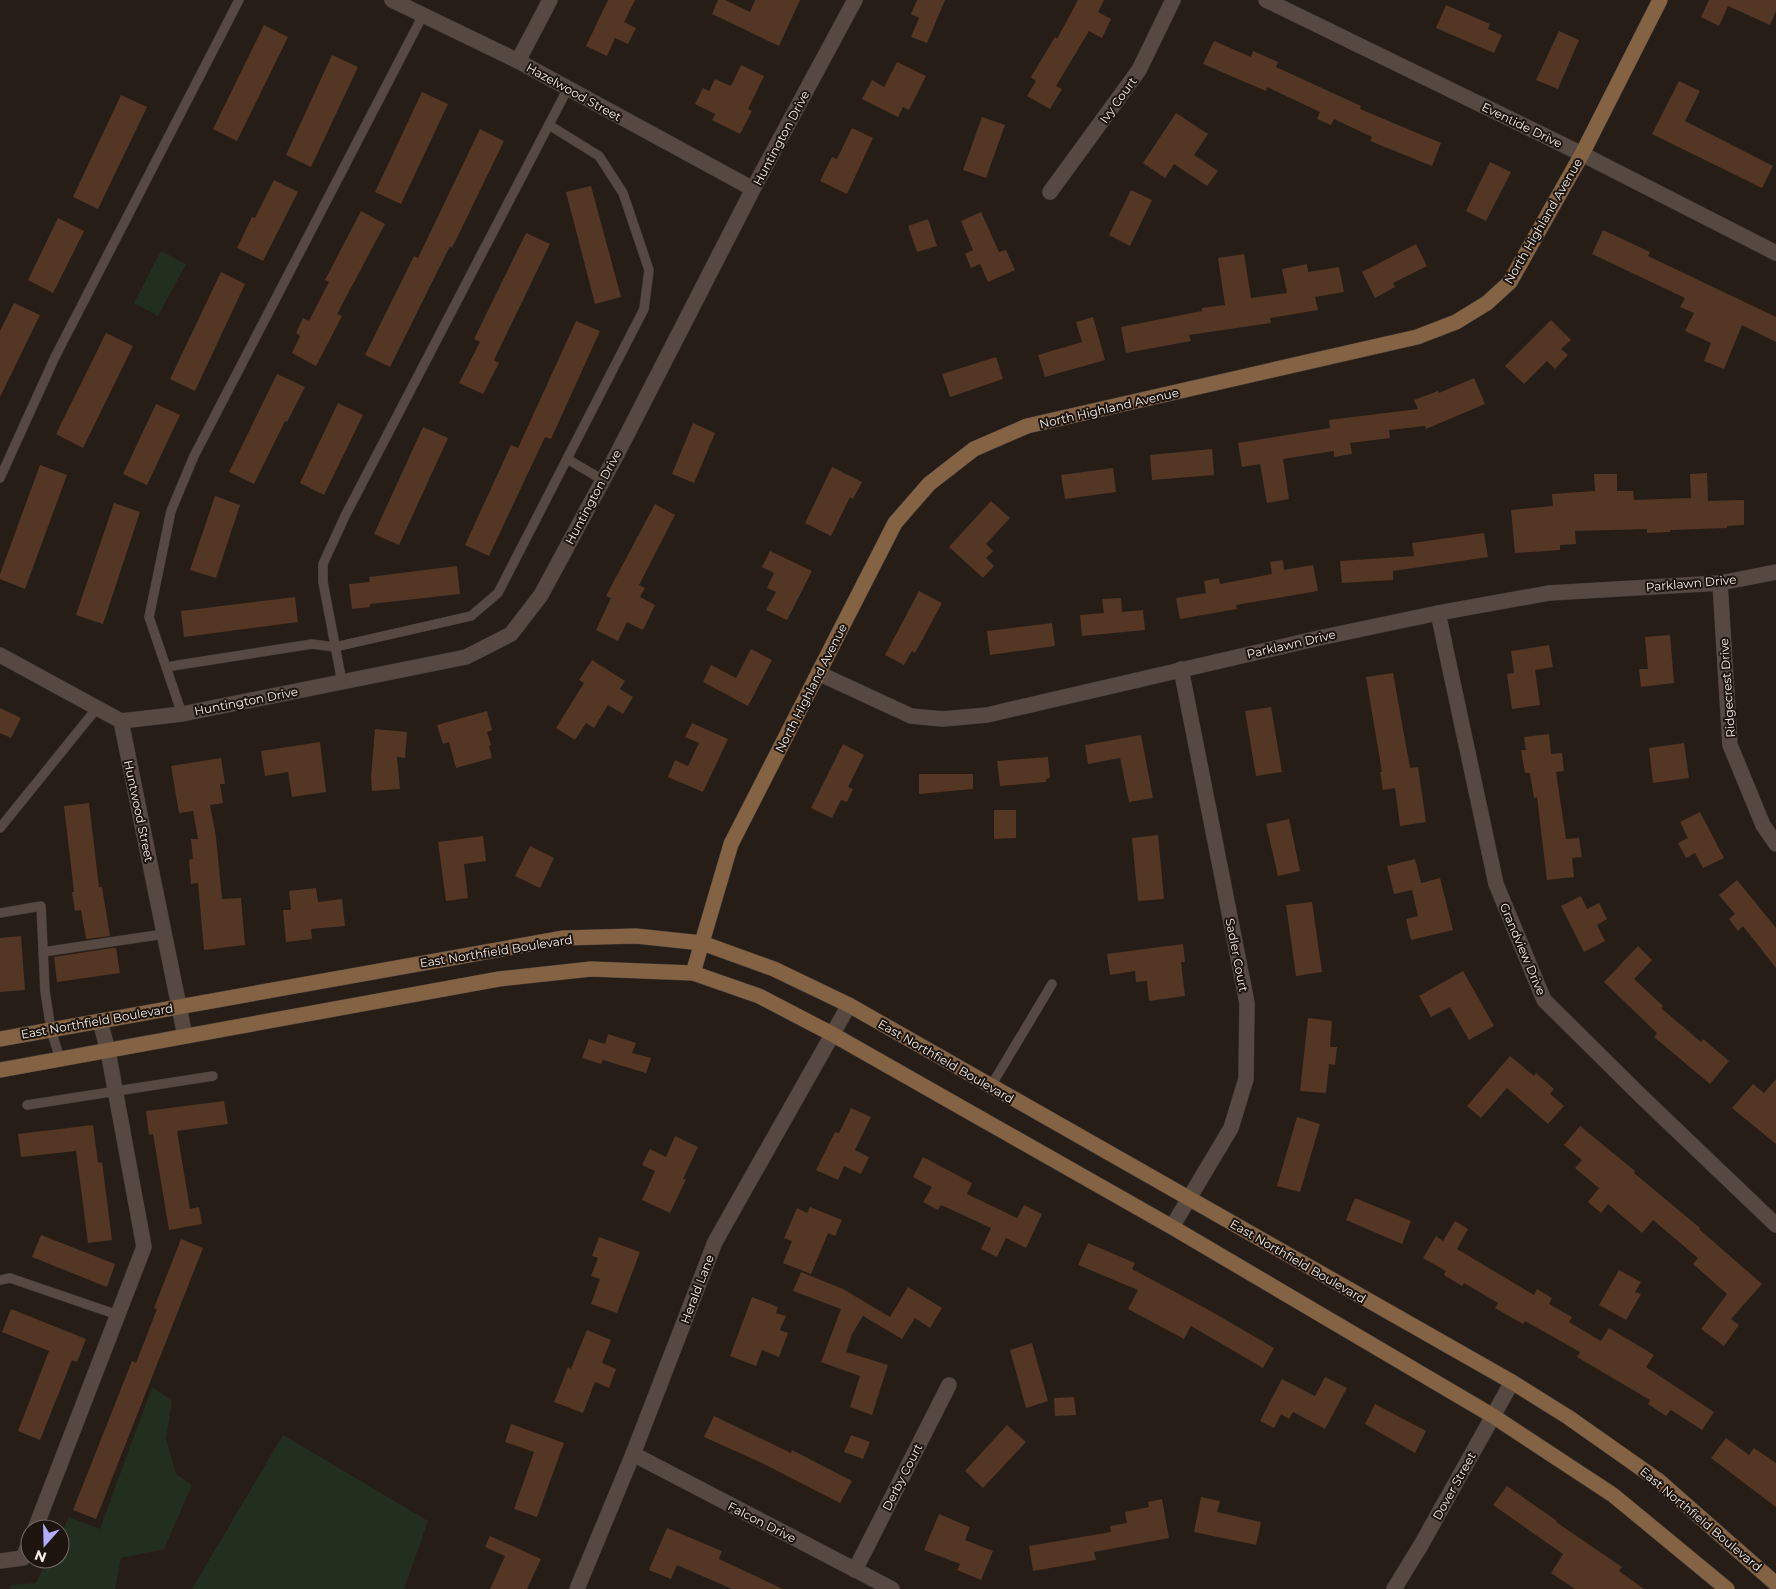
<svg xmlns="http://www.w3.org/2000/svg" width="1776" height="1589" font-family="Montserrat,sans-serif">
<rect width="100%" height="100%" fill="#271d17"/>
<g fill="#232f1e">
<path d="M161,251L186,264L158,316L134,303Z"/>
<path d="M152,1387L172,1401L166,1439L176,1474L192,1485L164,1549L121,1558L115,1589H9L11,1585L36,1583L48,1559H60V1536L69,1517L100,1529Z"/>
<path d="M283,1435L428,1521L404,1589H192Z"/>
</g>
<g fill="#533623">
<path d="M608,0H635L624,22L636,28L628,44L615,38L607,56L586,46Z"/>
<path d="M718,0H725L750,12L755,0H800L779,46L712,14Z"/>
<path d="M917,0H945L927,43L911,37L919,18L911,14Z"/>
<path d="M1078,0H1104L1098,12L1111,19L1102,38L1089,31L1056,86L1062,89L1050,109L1027,96L1036,81L1031,77L1055,37L1057,39Z"/>
<path d="M1709,0H1776V11L1770,25L1728,6L1719,26L1701,17Z"/>
<path d="M1446,5L1490,24L1488,29L1502,35L1494,53L1436,28Z"/>
<path d="M264,25L288,37L237,141L213,129Z"/>
<path d="M1559,31L1579,40L1558,89L1536,80Z"/>
<path d="M1214,41L1251,57L1253,51L1278,62L1276,67L1361,106L1360,109L1441,143L1432,166L1370,141L1372,137L1334,119L1331,125L1317,119L1320,112L1267,87L1266,91L1203,64Z"/>
<path d="M332,55L358,67L311,167L286,155Z"/>
<path d="M897,62L926,76L909,110L903,107L898,117L862,99L872,80L884,87Z"/>
<path d="M741,65L764,76L748,109L752,111L740,134L712,120L715,114L695,104L703,88L709,91L715,79L731,86Z"/>
<path d="M1679,81L1700,91L1685,121L1773,166L1762,188L1652,134Z"/>
<path d="M422,92L448,104L401,204L375,192Z"/>
<path d="M121,95L147,107L98,209L73,197Z"/>
<path d="M1176,113L1208,134L1194,155L1218,171L1207,186L1174,164L1165,178L1143,163Z"/>
<path d="M982,117L1005,125L986,178L963,170Z"/>
<path d="M852,128L873,138L847,194L820,181L832,157L837,159Z"/>
<path d="M480,129L504,141L452,248L450,246L390,367L365,355L414,256L418,258Z"/>
<path d="M1490,162L1511,172L1486,221L1466,211Z"/>
<path d="M274,180L298,192L263,261L237,248L252,217L255,218Z"/>
<path d="M591,186L621,297L595,304L566,192Z"/>
<path d="M1131,190L1152,200L1130,246L1109,235Z"/>
<path d="M361,211L385,224L337,314L342,316L316,366L292,353L300,336L296,333L303,318L309,321L329,282L325,280Z"/>
<path d="M981,212L999,252L1006,250L1015,270L988,282L980,264L971,268L965,254L973,250L961,221Z"/>
<path d="M58,218L84,231L53,293L28,280Z"/>
<path d="M928,219L937,246L917,252L908,226Z"/>
<path d="M1603,230L1650,252L1648,256L1776,317V342L1742,325L1724,369L1704,361L1711,343L1685,331L1694,313L1680,307L1685,298L1592,254Z"/>
<path d="M526,233L550,244L494,360L499,363L483,394L459,383L480,342L474,339Z"/>
<path d="M1416,244L1427,266L1393,283L1395,287L1375,298L1362,272Z"/>
<path d="M1244,254L1251,298L1287,293L1282,269L1307,264L1308,272L1339,267L1344,292L1315,297L1318,310L1270,318L1271,323L1189,335L1191,341L1126,353L1121,327L1202,311V308L1225,305L1218,258Z"/>
<path d="M221,272L245,284L195,391L170,379Z"/>
<path d="M14,303L40,315L0,397V331Z"/>
<path d="M1093,317L1105,360L1045,377L1038,355L1082,342L1076,322Z"/>
<path d="M1551,320L1571,340L1561,349L1568,355L1555,369L1547,361L1524,384L1505,366Z"/>
<path d="M576,321L600,331L551,439L545,437L489,556L465,545L511,445L518,448Z"/>
<path d="M106,333L133,346L83,448L56,434Z"/>
<path d="M996,357L1003,379L950,397L942,374Z"/>
<path d="M277,374L305,387L287,422L285,421L254,484L229,472Z"/>
<path d="M1474,378L1485,404L1426,429L1425,426L1389,430L1390,438L1350,443L1352,454L1334,457V451L1283,459L1289,499L1267,503L1260,464L1242,467L1238,443L1330,428L1329,420L1418,409L1414,400L1438,391L1439,393Z"/>
<path d="M338,403L363,415L324,495L300,483Z"/>
<path d="M156,404L180,415L147,485L123,474Z"/>
<path d="M693,423L715,433L694,483L672,474Z"/>
<path d="M423,427L448,438L399,545L374,534Z"/>
<path d="M1212,449L1214,475L1152,480L1150,455Z"/>
<path d="M40,465L67,475L25,589L0,579V574Z"/>
<path d="M832,467L862,482L853,499L850,497L831,536L805,523Z"/>
<path d="M1113,468L1116,492L1065,499L1061,475Z"/>
<path d="M1707,473L1708,501L1744,500V525L1727,526V528L1670,530V532L1647,533V529L1575,531L1576,544L1560,545V550L1515,553L1511,510L1553,506L1552,494L1595,491L1594,474H1617V491H1633L1634,500L1691,498L1690,474Z"/>
<path d="M215,496L240,505L216,578L190,570Z"/>
<path d="M991,501L1010,518L986,544L993,551L986,558L994,566L983,578L949,547Z"/>
<path d="M114,503L140,512L103,624L76,615Z"/>
<path d="M655,504L675,515L639,585L645,588L640,597L655,605L643,630L627,622L618,641L596,630L611,598L606,596Z"/>
<path d="M1484,533L1488,557L1393,571V580L1342,583L1340,561L1414,556L1412,543Z"/>
<path d="M770,551L812,571L787,620L766,610L776,592L767,588L774,573L762,567Z"/>
<path d="M1283,560L1284,570L1313,565L1318,591L1236,605L1237,609L1180,619L1176,598L1206,593L1204,581L1219,578L1220,584L1272,574L1270,562Z"/>
<path d="M457,566L460,594L370,604V607L352,609L349,584L370,582L369,577Z"/>
<path d="M919,591L942,603L915,653L912,651L904,665L885,655Z"/>
<path d="M295,597L298,622L184,637L181,611Z"/>
<path d="M1121,598L1122,612L1143,610L1145,630L1082,636L1080,615L1104,613L1102,599Z"/>
<path d="M1052,623L1055,646L990,655L987,631Z"/>
<path d="M1670,635L1674,683L1641,687L1639,669H1648L1645,637Z"/>
<path d="M1549,645L1553,667L1535,670L1540,705L1512,709L1507,674L1514,673L1511,651Z"/>
<path d="M751,649L772,660L748,706L703,682L711,665L736,678Z"/>
<path d="M592,660L625,681L620,689L633,697L623,714L608,705L594,728L586,723L575,740L556,728L584,683L579,680Z"/>
<path d="M1393,673L1410,768L1418,767L1426,822L1400,826L1395,788L1383,790L1380,772H1382L1366,677Z"/>
<path d="M1271,707L1282,772L1256,776L1245,711Z"/>
<path d="M0,708L21,718L11,738L0,733Z"/>
<path d="M487,711L492,730L487,732L491,745L489,746L492,758L456,768L449,742L443,744L437,725Z"/>
<path d="M692,723L728,739L703,792L668,777L675,760L688,766L699,743L685,737Z"/>
<path d="M375,729L407,732L405,758L397,757L400,789L372,791L371,777Z"/>
<path d="M1549,734L1551,754L1562,753L1564,771L1556,772L1566,839L1579,838L1582,857L1572,858L1574,877L1547,880L1537,797L1534,798L1530,773H1525L1521,750H1526L1524,737Z"/>
<path d="M1141,735L1153,798L1129,802L1120,758L1088,764L1085,745Z"/>
<path d="M320,742L326,792L292,797L288,772L265,776L261,751Z"/>
<path d="M1684,743L1689,778L1653,783L1649,748Z"/>
<path d="M843,744L864,755L848,787L853,789L847,802L841,800L832,818L811,808Z"/>
<path d="M1048,757L1050,778L1046,779V782L1000,786L997,761Z"/>
<path d="M221,758L225,784H220L223,803L210,805L216,837L222,899L241,898L245,945L204,950L198,883L191,884L189,860L193,859L191,839H198L193,811L179,813L171,766Z"/>
<path d="M919,774H973V789L919,794Z"/>
<path d="M89,803L99,887H102L110,936L86,939L81,910L75,911L72,892H74L64,806Z"/>
<path d="M994,810H1016V838L994,839Z"/>
<path d="M1700,812L1724,858L1703,868L1695,853L1686,858L1678,843L1688,838L1680,822Z"/>
<path d="M1289,819L1300,871L1278,876L1266,824Z"/>
<path d="M1158,835L1164,899L1138,901L1132,838Z"/>
<path d="M483,836L486,861L464,864L468,898L446,901L438,842Z"/>
<path d="M530,846L554,858L540,888L515,876Z"/>
<path d="M1415,859L1421,883L1440,878L1453,930L1411,940L1406,919L1418,916L1412,890L1394,894L1387,866Z"/>
<path d="M1737,880L1776,928V968L1743,926L1738,931L1729,919L1735,914L1719,895Z"/>
<path d="M316,888L318,902L342,899L345,926L311,929L312,939L286,942L283,910H291L289,891Z"/>
<path d="M1581,896L1587,909L1599,903L1607,919L1597,925L1605,941L1584,952L1561,906Z"/>
<path d="M1312,902L1322,972L1296,976L1286,905Z"/>
<path d="M21,936L25,990L0,992V938Z"/>
<path d="M1183,944L1185,962H1181L1185,996L1149,1001L1147,981L1136,982L1135,971L1110,975L1107,954Z"/>
<path d="M1638,946L1652,960L1634,979L1663,1006L1661,1008L1701,1042L1703,1039L1729,1061L1710,1084L1654,1037L1657,1033L1604,982Z"/>
<path d="M112,948H116L120,973L57,982L54,957Z"/>
<path d="M1463,971L1494,1026L1469,1040L1450,1007L1431,1017L1419,996Z"/>
<path d="M1308,1018L1332,1021L1330,1047H1337L1335,1065L1329,1064L1326,1093L1300,1091Z"/>
<path d="M608,1034L636,1043L632,1053L651,1058L646,1073L603,1060L601,1064L582,1058L589,1039L605,1044Z"/>
<path d="M1510,1056L1534,1076L1536,1073L1554,1089L1550,1094L1564,1106L1548,1124L1507,1088L1481,1118L1467,1106Z"/>
<path d="M1776,1079V1144L1732,1108L1753,1084L1764,1093Z"/>
<path d="M224,1101L228,1124L177,1131L190,1209L199,1207L202,1224L169,1230L153,1134L149,1135L146,1111Z"/>
<path d="M851,1108L871,1117L855,1150L869,1157L861,1174L844,1166L838,1180L816,1170L835,1132L839,1133Z"/>
<path d="M1297,1117L1320,1124L1300,1192L1277,1186Z"/>
<path d="M93,1125L98,1163L102,1162L112,1240L88,1243L76,1151L21,1157L18,1134Z"/>
<path d="M1580,1126L1635,1171L1634,1173L1700,1228L1699,1229L1762,1284L1731,1319L1739,1325L1724,1346L1701,1329L1727,1294L1693,1264L1698,1258L1653,1220L1642,1233L1608,1204L1601,1213L1588,1202L1599,1188L1575,1168L1582,1160L1564,1145Z"/>
<path d="M675,1136L698,1147L683,1179H686L670,1213L642,1200L655,1171L642,1165L650,1149L666,1157Z"/>
<path d="M923,1157L972,1183L967,1194L1017,1218L1024,1205L1042,1214L1026,1248L1006,1238L997,1257L981,1249L991,1228L941,1205L938,1210L923,1202L932,1187L913,1177Z"/>
<path d="M1355,1198L1411,1221L1402,1244L1346,1220Z"/>
<path d="M810,1207L842,1220L835,1236L828,1233L811,1274L783,1263L792,1241L784,1238L797,1208L807,1213Z"/>
<path d="M1455,1221L1468,1229L1457,1249L1534,1295L1537,1289L1552,1298L1549,1304L1572,1317L1569,1322L1601,1341L1609,1328L1654,1355L1646,1367L1714,1412L1702,1430L1671,1410L1666,1416L1648,1404L1650,1400L1577,1357L1580,1352L1525,1321L1523,1324L1495,1308L1498,1303L1464,1283L1462,1286L1444,1275L1446,1271L1423,1258L1436,1236L1443,1241Z"/>
<path d="M41,1235L115,1264L107,1287L32,1257Z"/>
<path d="M599,1237L640,1252L617,1313L591,1304L600,1279L591,1276L598,1258L592,1256Z"/>
<path d="M181,1239L203,1248L96,1519L73,1510L132,1361L136,1363L157,1309L154,1308Z"/>
<path d="M1088,1243L1135,1263L1132,1269L1207,1309L1274,1348L1263,1368L1191,1326L1184,1339L1128,1309L1138,1290L1078,1265Z"/>
<path d="M1619,1270L1641,1282L1635,1292L1641,1294L1626,1320L1599,1305Z"/>
<path d="M801,1272L843,1289L890,1317L908,1287L942,1308L930,1328L915,1318L902,1339L863,1316L852,1334L846,1352L888,1365L872,1415L850,1407L860,1376L821,1362L841,1309L793,1291Z"/>
<path d="M752,1297L778,1307L776,1313L786,1316L780,1330L788,1333L779,1357L762,1350L756,1366L730,1356Z"/>
<path d="M11,1309L86,1339L77,1362L72,1360L40,1440L18,1431L49,1351L2,1332Z"/>
<path d="M587,1330L611,1340L602,1363L616,1369L609,1388L595,1382L583,1413L554,1402L568,1367L571,1369Z"/>
<path d="M1032,1343L1048,1401L1026,1408L1010,1350Z"/>
<path d="M1325,1377L1347,1388L1325,1429L1293,1412L1289,1419L1281,1414L1274,1428L1260,1421L1282,1379L1315,1396Z"/>
<path d="M1074,1397L1076,1415L1055,1416L1054,1398Z"/>
<path d="M1375,1404L1426,1431L1415,1453L1365,1424Z"/>
<path d="M714,1416L791,1453L792,1450L852,1481L840,1503L762,1463L704,1437Z"/>
<path d="M511,1424L564,1443L537,1517L514,1509L534,1452L505,1442Z"/>
<path d="M1007,1425L1026,1442L983,1488L965,1471Z"/>
<path d="M851,1435L870,1442L863,1459L844,1452Z"/>
<path d="M1726,1438L1749,1455L1754,1448L1776,1463V1507L1711,1458Z"/>
<path d="M1507,1486L1557,1521L1556,1522L1622,1567L1619,1571L1644,1589H1575L1551,1573L1563,1554L1493,1505Z"/>
<path d="M1201,1497L1220,1501L1217,1512L1261,1522L1256,1545L1194,1532Z"/>
<path d="M1162,1499L1169,1538L1094,1552L1096,1560L1033,1571L1029,1546L1111,1532L1110,1526L1127,1523L1125,1512L1149,1507L1148,1502Z"/>
<path d="M939,1514L970,1527L965,1540L993,1551L981,1580L957,1570L960,1564L924,1550Z"/>
<path d="M667,1528L722,1551L719,1559L783,1589H732L677,1565L671,1579L649,1570Z"/>
<path d="M490,1536L541,1559L527,1589H490L505,1556L485,1547Z"/>
</g>
<g fill="none" stroke-linecap="round" stroke-linejoin="round">
<defs>
<g id="lane">
<path d="M567,459L603,480"/>
<path d="M0,478L55,357L239,0"/>
<path d="M166,667L312,644L335,647L471,616L498,593L644,309L649,270L623,193L599,156L549,125"/>
<path d="M342,682L323,582V564L345,516L568,88"/>
<path d="M182,714L149,617L171,511L194,456L423,15"/>
<path d="M0,828L97,708"/>
<path d="M0,913L41,906L45,991L51,1030L60,1059"/>
<path d="M43,952L164,934"/>
<path d="M991,1086L1052,984"/>
<path d="M27,1105L213,1076"/>
<path d="M0,1280L10,1278L118,1315"/>
</g>
<g id="street">
<path d="M392,0L518,61L753,189"/>
<path d="M1266,0L1582,154L1776,253"/>
<path d="M518,61L550,0"/>
<path d="M1050,192L1139,70L1173,0"/>
<path d="M1720,583L1730,745L1763,825L1776,844"/>
<path d="M1438,613L1496,884L1544,1000L1642,1097L1776,1225"/>
<path d="M0,655L121,721L185,1036"/>
<path d="M818,673L911,716L943,719L987,715L1319,638L1438,613L1549,593L1720,583L1776,572"/>
<path d="M121,721L182,714L466,657L511,634L541,595L616,456L753,189L855,0"/>
<path d="M1172,1227L1231,1128L1246,1079L1247,1003L1181,669"/>
<path d="M633,1454L892,1589"/>
<path d="M35,1529L144,1247L108,1051L100,1021"/>
<path d="M0,1561L23,1558L30,1541"/>
<path d="M855,1570L949,1385"/>
<path d="M577,1589L633,1454L715,1242L849,1005"/>
<path d="M1394,1589L1421,1545L1512,1382"/>
</g>
<g id="secondary">
<path d="M693,973L731,844L895,523L929,484L974,449L1027,426L1417,337L1456,322L1487,303L1510,282L1582,154L1660,0"/>
<path d="M0,1039L563,938L636,936L702,943L774,969L849,1005L1512,1382L1568,1417L1659,1481L1776,1584"/>
<path d="M0,1070L499,979L591,969L693,973L759,996L832,1034L1172,1227L1493,1416L1613,1495L1727,1589"/>
</g>
</defs>
<use href="#lane" stroke="#423a36" stroke-width="10"/>
<use href="#street" stroke="#423a36" stroke-width="16"/>
<use href="#secondary" stroke="#423a36" stroke-width="16"/>
<use href="#lane" stroke="#554942" stroke-width="9"/>
<use href="#street" stroke="#554942" stroke-width="15"/>
<use href="#secondary" stroke="#846244" stroke-width="15"/>
</g>
<g text-anchor="middle" dominant-baseline="central" stroke-width="4" stroke-linejoin="round" paint-order="stroke">
<g font-size="12" fill="#f4ede9" stroke="#1d140e">
<text transform="translate(574 92) rotate(29)">Hazelwood Street</text>
<text transform="translate(1118 100) rotate(-54)">Ivy Court</text>
<text transform="translate(1522 125) rotate(26)">Eventide Drive</text>
<text transform="translate(781 138) rotate(-62)">Huntington Drive</text>
<text transform="translate(1543 221) rotate(-60)">North Highland Avenue</text>
<text transform="translate(1109 408) rotate(-13)">North Highland Avenue</text>
<text transform="translate(593 497) rotate(-62)">Huntington Drive</text>
<text transform="translate(1691 583) rotate(-5)">Parklawn Drive</text>
<text transform="translate(1291 644) rotate(-13)">Parklawn Drive</text>
<text transform="translate(811 688) rotate(-63)">North Highland Avenue</text>
<text transform="translate(1727 688) rotate(-94)">Ridgecrest Drive</text>
<text transform="translate(246 701) rotate(-11)">Huntington Drive</text>
<text transform="translate(139 811) rotate(78)">Huntwood Street</text>
<text transform="translate(1523 949) rotate(67)">Grandview Drive</text>
<text transform="translate(496 951) rotate(-9)">East Northfield Boulevard</text>
<text transform="translate(1237 955) rotate(79)">Sadler Court</text>
<text transform="translate(97 1021) rotate(-10)">East Northfield Boulevard</text>
<text transform="translate(946 1061) rotate(30)">East Northfield Boulevard</text>
<text transform="translate(1298 1261) rotate(30)">East Northfield Boulevard</text>
<text transform="translate(697 1289) rotate(-69)">Herald Lane</text>
<text transform="translate(902 1477) rotate(-63)">Derby Court</text>
<text transform="translate(1454 1486) rotate(-61)">Dover Street</text>
<text transform="translate(1701 1519) rotate(40)">East Northfield Boulevard</text>
<text transform="translate(762 1522) rotate(27)">Falcon Drive</text>
</g>
</g>
<g transform="translate(45 1544) rotate(200)"><circle r="24" fill="#1d140e" stroke="#736b66"/>
<path d="M0-4L9 19L0 12L-9 19Z" fill="#b1adfa"/>
<text y="-8" font-size="14" font-weight="bold" text-anchor="middle" fill="#f4ede9">N</text>
</g>
</svg>
